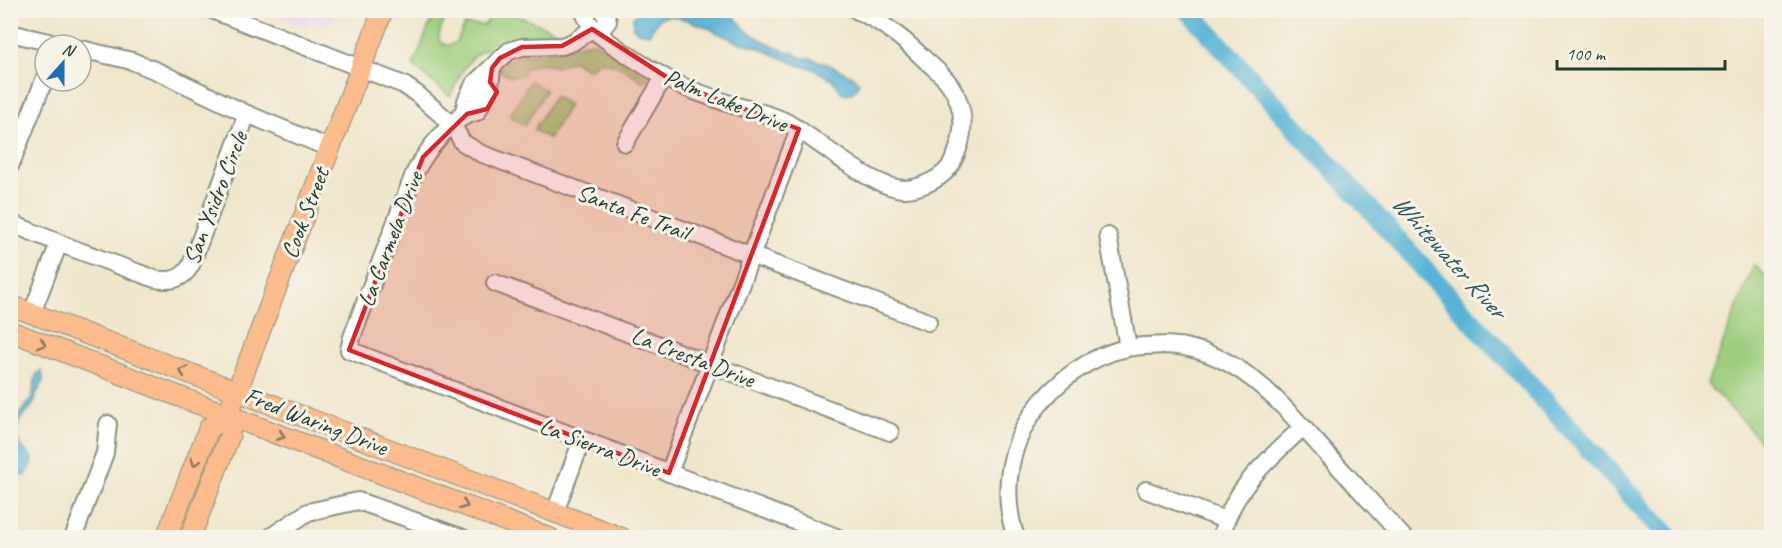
<svg xmlns="http://www.w3.org/2000/svg" width="1782" height="548" font-family="Caveat,sans-serif">
<rect width="100%" height="100%" fill="#f7f3e8"/>
<filter id="ink" filterUnits="userSpaceOnUse"><feTurbulence type="fractalNoise" baseFrequency=".0167" numOctaves="2"/><feDisplacementMap in="SourceGraphic" scale="12" xChannelSelector="R" yChannelSelector="G"/><feConvolveMatrix kernelMatrix="1 2 1 2 8 2 1 2 1" color-interpolation-filters="sRGB"/></filter>
<filter id="wash" filterUnits="userSpaceOnUse"><feTurbulence type="fractalNoise" baseFrequency=".008" numOctaves="4" result="noise"/><feDisplacementMap in="SourceGraphic" scale="24" xChannelSelector="R" yChannelSelector="G"/><feGaussianBlur stdDeviation="1.35" result="paint"/><feColorMatrix in="noise" values="0 0 0 0 0 0 0 0 0 0 0 0 0 0 0 0 0 1.4 0 .05"/><feComposite in="paint" operator="in"/></filter>
<g filter="url(#wash)">
<rect width="100%" height="100%" fill="#f0e6cc"/>
<path fill="#ead1ec" d="M264,11L339,10V11L328,27L309,20L306,26Z"/>
<g fill="#9dce7d" stroke="#5e8658" stroke-width="1.5">
<path d="M435,11H446C448,20 437,28 439,41L445,45C459,46 459,34 465,25H485L493,12C510,10 548,28 565,35L527,38L513,41L499,48L481,51L473,57L463,70L450,96L413,66Z"/>
<path d="M592,42L597,43L649,78L644,82C630,73 614,60 597,62L592,68L587,69L572,60L556,67L541,63L526,68L522,75L511,77L498,70L514,57Z"/>
<path d="M530,81L546,90L525,125L510,116Z"/>
<path d="M554,96L569,105L549,139L534,130Z"/>
<path d="M1754,264L1771,282V454L1743,421L1707,384Z"/>
</g>
<g fill="#58b3d6" stroke="#3c7885" stroke-width="1.5">
<path d="M652,10L729,11L748,32L758,38L785,51L792,52L801,58H810L825,63L850,75L859,82L857,87L852,93L843,94L832,79L811,68L798,65L755,46L737,42L704,26L687,20L670,16L660,18L649,34L638,32L633,27V17L638,14Z"/>
<path d="M1446,11H1477L1468,18C1459,18 1452,17 1446,11Z"/>
<path d="M41,370C46,380 41,385 37,393C35,398 36,402 32,406C24,416 16,420 17,436C17,445 28,452 33,460L26,476C6,471 10,459 11,442L15,437L17,417L32,398L36,375Z"/>
</g>
<g fill="none" stroke-linecap="round" stroke-linejoin="round">
<path stroke="#58b3d6" stroke-width="20" d="M1188,10L1670,538"/>
</g>
</g>
<g filter="url(#ink)">
<g fill="none" stroke-linecap="round" stroke-linejoin="round">
<defs>
<g id="minor">
<path d="M212,10L404,85L417,94L453,125L462,142L480,153L928,322"/>
<path d="M583,10C591,31 602,37 619,49C638,62 657,74 677,84C692,91 709,96 724,102C744,109 766,112 784,121C818,138 870,189 906,189C922,188 945,177 952,163C966,136 967,108 948,82C940,72 928,63 919,54C900,36 879,20 856,10"/>
<path d="M10,33L61,45"/>
<path d="M598,34L608,21L603,10"/>
<path d="M81,49L132,61L159,72L247,114L329,148"/>
<path d="M492,68L490,87L477,112C451,117 426,151 414,174L352,337L349,350L839,538"/>
<path d="M456,122L464,111L466,101L474,84L509,51L522,47L562,46L573,42L592,29"/>
<path d="M625,143L664,77"/>
<path d="M10,166L45,78"/>
<path d="M10,223L69,247L155,279C172,282 183,279 191,265L247,114"/>
<path d="M1108,236L1128,347"/>
<path d="M495,283L890,432"/>
<path d="M32,313L59,243"/>
<path d="M669,473L799,129"/>
<path d="M1146,490L1225,520"/>
<path d="M555,512L582,440"/>
<path d="M73,538L105,453L108,424"/>
<path d="M269,538L308,512L358,501L463,538"/>
<path d="M1016,538C1000,490 1009,440 1042,401C1067,372 1104,348 1143,346C1160,345 1176,344 1193,349C1250,363 1289,412 1327,454C1353,482 1378,510 1404,538"/>
<path d="M1221,538C1232,488 1268,460 1303,427"/>
</g>
<g id="major">
<path d="M10,305L622,538"/>
<path d="M10,331L227,415L550,538"/>
<path d="M166,538L209,428L227,415L237,391L383,10"/>
<path d="M190,538L229,437L230,433L227,415"/>
</g>
</defs>
<use href="#minor" stroke="#889280" stroke-width="20"/>
<use href="#major" stroke="#889280" stroke-width="22"/>
<use href="#minor" stroke="#fff" stroke-width="16"/>
<use href="#major" stroke="#fbbb8d" stroke-width="20"/>
</g>
<defs><path id="oneway-chevron" d="M-2-3.5L2.5 0L-2 3.5" fill="none" stroke-width="1.6" stroke-linecap="round" stroke-linejoin="round" transform="scale(1.5)"/></defs>
<g stroke="#82765c">
<use href="#oneway-chevron" transform="translate(42 344) rotate(21)"/>
<use href="#oneway-chevron" transform="translate(183 371) rotate(-159)"/>
<use href="#oneway-chevron" transform="translate(281 436) rotate(21)"/>
<use href="#oneway-chevron" transform="translate(195 462) rotate(111)"/>
<use href="#oneway-chevron" transform="translate(464 505) rotate(21)"/>
</g>
</g>
<path fill="#d62828" fill-opacity="0.2" stroke="#d62828" stroke-width="4.5" stroke-linejoin="round" d="M592,29L679,85L799,129L669,473L349,350L423,157L467,114L487,109L497,92L490,82L492,68L500,58L522,47L562,46Z"/>
<g text-anchor="middle" dominant-baseline="central" stroke-width="6" stroke-linejoin="round" paint-order="stroke">
<g font-size="24" fill="#1f3d34" stroke="#f7f3e8">
<text transform="translate(726 100) rotate(22)">Palm Lake Drive</text>
<text transform="translate(215 198) rotate(-69)">San Ysidro Circle</text>
<text transform="translate(633 212) rotate(21)">Santa Fe Trail</text>
<text transform="translate(305 213) rotate(-69)">Cook Street</text>
<text transform="translate(390 239) rotate(-69)">La Carmela Drive</text>
<text transform="translate(693 357) rotate(21)">La Cresta Drive</text>
<text transform="translate(316 421) rotate(21)">Fred Waring Drive</text>
<text transform="translate(600 447) rotate(21)">La Sierra Drive</text>
</g>
<g font-size="26" font-style="italic" fill="#2d5a5c" stroke="#f7f3e8">
<text transform="translate(1449 256) rotate(48)">Whitewater River</text>
</g>
</g>
<rect width="1782" height="548" fill="none" stroke="#f7f3e8" stroke-width="36"/>
<g transform="translate(63 63) rotate(21)"><circle r="28" fill="#f7f3e8" stroke="#a1aaa0" stroke-width="1.5"/>
<path d="M0-4.5L10 22L0 15L-10 22Z" fill="#1f6fb2"/>
<text y="-9" font-size="16" font-weight="bold" text-anchor="middle" fill="#1f3d34">N</text>
</g>
<path d="M1557 60v9h168v-9" fill="none" stroke="#1f3d34" stroke-width="3"/>
<text x="1566" y="60" font-size="18" fill="#1f3d34" stroke="#f7f3e8" stroke-width="4.5" paint-order="stroke">100 m</text>
</svg>
